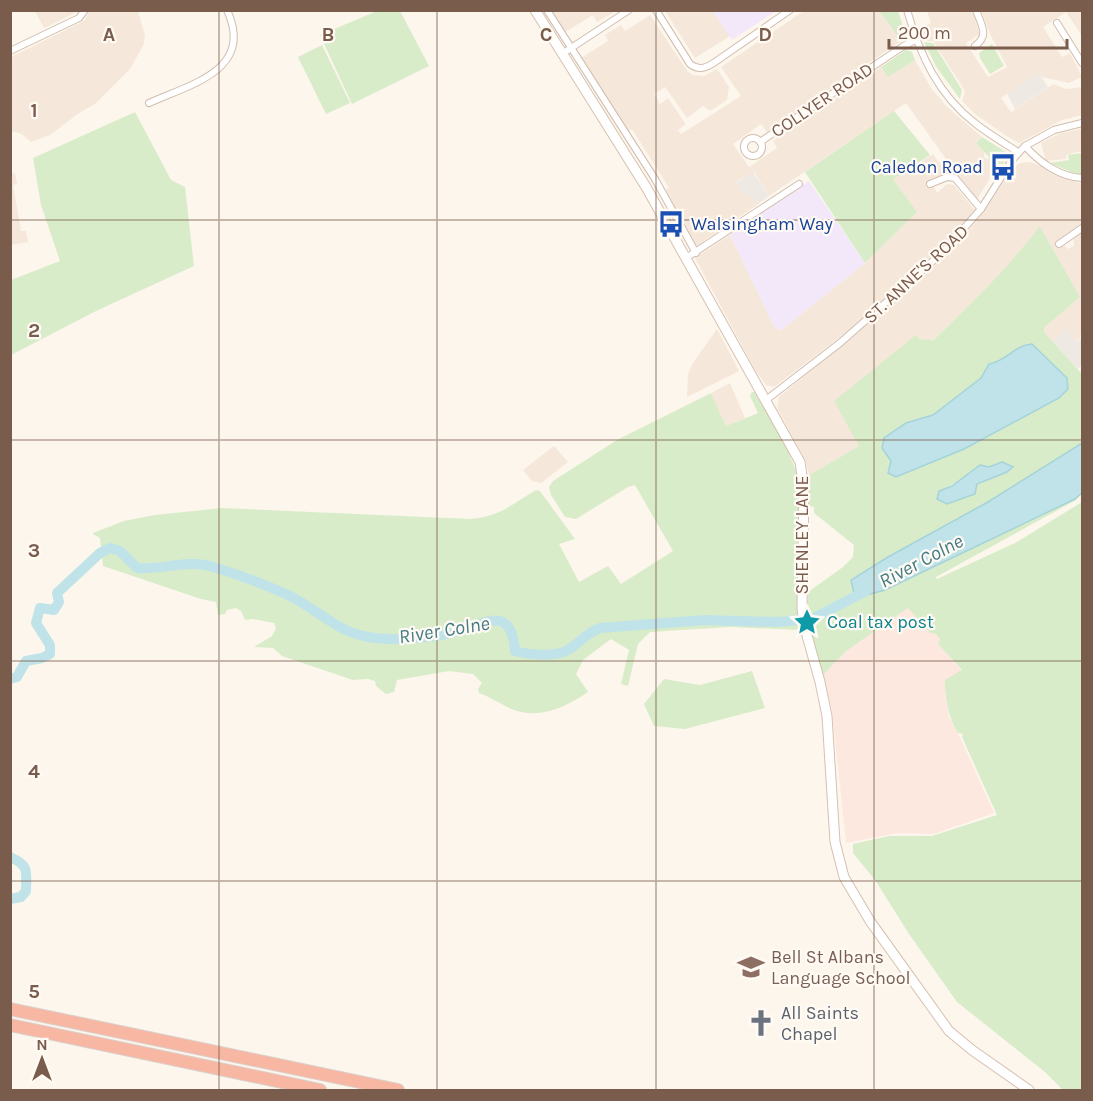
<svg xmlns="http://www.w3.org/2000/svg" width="1093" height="1101" font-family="Karla,sans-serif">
<rect width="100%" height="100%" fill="#fdf6ec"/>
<g fill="#f5e8da">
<path d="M611,10L613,13L597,22L593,15L565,32L551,11Z"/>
<path d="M35,11H79L44,28Z"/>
<path d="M90,11H138L145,36L144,44L130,69L95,104L79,113L50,135L31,142L22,134L11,131V57L80,23L85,20Z"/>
<path d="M665,11H713L730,36L695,58Z"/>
<path d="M804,11H879L901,41L767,132L761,124L733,144L749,167L777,148L773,141L881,67L888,76L915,60L931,88L947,107L982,137L976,143L985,151L984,157L998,165L976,201L906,103L769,196L754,172L740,179L736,182L750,194L757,205L698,245H695L666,190L669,188L632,129L628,131L581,58L608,41L605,35L621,25L625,31L650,15L688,72L693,75L704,76L717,69L729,87L727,100L710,111L703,106L687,118L665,87L654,94L660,104L668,98L685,123V125L678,130L681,134L741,96L721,67Z"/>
<path d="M927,11H972L980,34L966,43L988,77L1007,67L992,38L981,11H1082V36L1066,12L1043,27L1062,57L1070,53L1082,77L1069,83L1042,77L1039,73L1001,98L1011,112L1053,84L1066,89L1082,87V115L1062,120L1019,143L1005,135L975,114L962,101L965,91L933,41H923L919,28L931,23Z"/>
<path d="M1082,129V151L1066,155V159L1046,161L1041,143L1061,133Z"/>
<path d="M933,154L946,173L928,182L929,186L933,185L937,193L947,184L954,185L975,210L924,265L852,328L774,387L766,385L754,368L695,258L730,235L774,326L780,331L865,263L917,212L893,179Z"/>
<path d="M1031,162L1082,184V223L1056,242L1059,247L1065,246L1068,249L1074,246L1073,239L1082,232V326L1080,338L1077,341L1066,330L1053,342L1044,332V328L1080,297L1040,226L1011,263L968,308L931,341L920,340L916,335L859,446L809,475L805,459L777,408L779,397L911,288L954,248L984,212L1013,167L1020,163Z"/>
<path d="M15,173L17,184L13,185L21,231H26L28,242L11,245V174Z"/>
<path d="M717,329L739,371L687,397L688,374L693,363Z"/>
<path d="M730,383L745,418L726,426L711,393Z"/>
<path d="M554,446L568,462L541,483L532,481L523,470Z"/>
</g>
<path fill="#fde8e0" d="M908,608L930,633L936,634L941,639L938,644L962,671L945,694L949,717L958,733L994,813L934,834L898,833L846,843L832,711L823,674L845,652Z"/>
<g fill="#efe9e4">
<path d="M1039,73L1048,87L1015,109L1007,94Z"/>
<path d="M753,172L769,196L757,205L750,195L747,197L736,182Z"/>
<path d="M1066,330L1077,341L1082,338V365L1078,369L1053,342Z"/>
</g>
<g fill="#f3e8fa">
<path d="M713,11H776L732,40Z"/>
<path d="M809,181L865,263L780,331L774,326L730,235Z"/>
</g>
<g fill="#d8ecc9" fill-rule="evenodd">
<path d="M377,11H400L429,66L352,104L320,35Z"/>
<path d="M879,11H898L905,32L901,41Z"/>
<path d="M924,42L933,43L962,90L960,99L937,68Z"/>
<path d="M992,44L1004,66L990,74L980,58L979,53Z"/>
<path d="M322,45L350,103L326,114L298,57Z"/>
<path d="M906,50L912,52L915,60L888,77L881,67Z"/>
<path d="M894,111L930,155L893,179L917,212L865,263L805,172Z"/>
<path d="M135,112L171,180L185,187L194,266L96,311L11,355V280L60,261L41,205L33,158Z"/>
<path d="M982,137L1009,154L1001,168L988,160L989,157L976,143Z"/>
<path d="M1082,153V174H1076L1050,163L1069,160L1068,155Z"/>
<path d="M1040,226L1080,297L1044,328V332L1082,374V443L988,502L888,557L885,590L1075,499L1082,493L1076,500L936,577L937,579L1017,542L1082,502V1090H1063L1045,1072L957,1002L909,934L875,880L853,853V844L889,836H932L997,815L962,737L963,734L958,733C948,716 945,700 945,680L962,670L938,644L940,639L936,634L930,633L908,608L845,652L821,677C814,648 807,621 808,592L843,567L853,557L854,545L814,513V507L808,506L809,475L859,446L834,401L916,335L920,340L930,339L932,341C972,304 1007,269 1040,226ZM1032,344L1044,357L1035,411L964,449L896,477L888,473L891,461L906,423L933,415L981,378L989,364C1009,360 1012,346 1032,344ZM1002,462L1013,468L1007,472L977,485L975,494L948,503L938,499L940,491L964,478Z"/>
<path d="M752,392H755L785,444L797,473L799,510L798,611L800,630L730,627L650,632L638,644L628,686L621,684L629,650L611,639L583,660L576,674L588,692C564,708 538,721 509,708C499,703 490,697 479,693L478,689L482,683L473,674L449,671L397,680L394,692L386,694L376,686L375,681L368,679L353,680L282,656L273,648L254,647L272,636L276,628L274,623L252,619L245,620L241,611L236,608L227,610L225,614L218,615L216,602L201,599L103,566L100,538L93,534V533L124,521L155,515L222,508L470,519C502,516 510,505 536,490L540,491L575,539L559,544L579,582L608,566L621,584L673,551L635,485L628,487L576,519L565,517L551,495L549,487L553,481L617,440L711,393L726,426L758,413L750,396Z"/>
<path d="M752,671L765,708L685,729L654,726L644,704L664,679L700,685Z"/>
</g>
<g fill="#bfe3e8" stroke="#a5d3da" stroke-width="1.5">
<path d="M1032,344L1067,378L1068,389L1059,398L964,449L896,477L888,473L891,461L882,448L884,438L906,423L933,415L981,378L989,364C1009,360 1012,346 1032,344Z"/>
<path d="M1082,443V493L1075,499L885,590L855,598L851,580L888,557L988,502Z"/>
<path d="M1002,462L1013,467L1007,472L977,484L975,494L947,504L937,499L939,491L952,486L980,465L989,467Z"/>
</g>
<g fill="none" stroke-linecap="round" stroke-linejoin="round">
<g stroke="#bfe3e8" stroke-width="10">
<path d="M10,679L17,677L26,661L42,658L50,654V645L36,623L40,608L54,610L59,602L57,593L100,553L110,548L120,551L137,568C163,570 189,559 213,567C237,574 263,584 286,594C326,613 338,638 388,639C406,640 433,637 451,633C479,628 511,599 515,651C528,655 556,657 568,650C580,643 586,633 600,628L705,620L777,622L812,619L866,591"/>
<path d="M10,857C30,866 26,871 26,891L21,897L10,899"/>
</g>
<defs>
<g id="minor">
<path d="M547,10L655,179L696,253"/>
<path d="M656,10L690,64C699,71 706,68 715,62L790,10"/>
<path d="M907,10C920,55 938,95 976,124C989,134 1004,143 1018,152"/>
<path d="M1057,23L1082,63"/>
<path d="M975,46C990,35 981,25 976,10"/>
<path d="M10,51L79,18L85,10"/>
<path d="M562,54L629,10"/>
<path d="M149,103C191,84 255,70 227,10"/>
<circle cx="753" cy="147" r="9"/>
<path d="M760,142L902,47L915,40"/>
<path d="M1025,146C1039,162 1060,177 1082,178"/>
<path d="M930,184L947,177L955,178L981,209"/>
<path d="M1059,244L1082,228"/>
<path d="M686,258L799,184"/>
<path d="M766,400L840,343L942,253L981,209L1012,160L1025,146L1054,130L1082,123"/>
</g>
<path id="secondary" d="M535,10L646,187L800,462L804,489L802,608L804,625L820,682L827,716L835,842L844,877L870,921L949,1031L972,1050L1029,1090"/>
<g id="motorway">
<path d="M10,1009L398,1090"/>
<path d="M10,1025L320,1090"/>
</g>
</defs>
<use href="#minor" stroke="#d1beb0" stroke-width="8"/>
<use href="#secondary" stroke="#d6c0b0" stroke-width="11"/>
<use href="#motorway" stroke="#dad1cd" stroke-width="14"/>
<use href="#minor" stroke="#fff" stroke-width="6"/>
<use href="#secondary" stroke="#fff" stroke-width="9"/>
<use href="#motorway" stroke="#f7b7a3" stroke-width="12"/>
</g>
<path fill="none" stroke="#7a5c4d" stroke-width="1.5" stroke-opacity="0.55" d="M219,10V1090M437,10V1090M656,10V1090M874,10V1090M10,220H1082M10,440H1082M10,661H1082M10,881H1082"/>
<defs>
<symbol id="bus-bare" viewBox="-9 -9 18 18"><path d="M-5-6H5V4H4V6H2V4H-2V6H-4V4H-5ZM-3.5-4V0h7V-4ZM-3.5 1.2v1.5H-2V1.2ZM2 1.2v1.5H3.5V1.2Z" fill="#1a4fb4" stroke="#fffaf3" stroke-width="2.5" paint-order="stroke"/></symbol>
<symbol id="sight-bare" viewBox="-9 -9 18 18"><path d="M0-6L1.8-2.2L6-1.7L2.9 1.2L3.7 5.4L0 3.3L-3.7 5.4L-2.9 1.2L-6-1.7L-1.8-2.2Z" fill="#0f9aa8" stroke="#fffaf3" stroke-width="2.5" paint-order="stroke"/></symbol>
<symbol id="school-bare" viewBox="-9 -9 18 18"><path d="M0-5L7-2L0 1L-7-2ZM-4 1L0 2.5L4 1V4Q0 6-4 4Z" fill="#8d6e63" stroke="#fffaf3" stroke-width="2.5" paint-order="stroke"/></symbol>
<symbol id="church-bare" viewBox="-9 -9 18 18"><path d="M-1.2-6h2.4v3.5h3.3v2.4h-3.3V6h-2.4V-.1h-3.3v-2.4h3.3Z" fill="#6b7280" stroke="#fffaf3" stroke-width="2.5" paint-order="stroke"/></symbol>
</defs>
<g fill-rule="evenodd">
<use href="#bus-bare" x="984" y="148" width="38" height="38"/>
<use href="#bus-bare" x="652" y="205" width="38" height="38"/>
<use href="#sight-bare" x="788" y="603" width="38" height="38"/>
<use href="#school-bare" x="732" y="948" width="38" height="38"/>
<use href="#church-bare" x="742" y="1004" width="38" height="38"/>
</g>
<g text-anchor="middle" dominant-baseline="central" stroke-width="4.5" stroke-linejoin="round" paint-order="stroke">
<g font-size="18" fill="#7a5c4d" stroke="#fffaf3">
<text transform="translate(822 100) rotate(-34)">COLLYER ROAD</text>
<text transform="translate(916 274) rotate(-43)">ST. ANNE'S ROAD</text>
<text transform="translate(802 535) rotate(-90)">SHENLEY LANE</text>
</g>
<g font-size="18" fill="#164399" stroke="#fffaf3" text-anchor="end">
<text x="983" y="167">Caledon Road</text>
<text x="691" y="224" text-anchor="start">Walsingham Way</text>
</g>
<g font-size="18" fill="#0d838f" stroke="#fffaf3" text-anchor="start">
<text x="827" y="622">Coal tax post</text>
</g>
<g font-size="18" fill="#785e54" stroke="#fffaf3" text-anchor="start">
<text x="771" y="957">Bell St Albans<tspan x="771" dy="21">Language School</tspan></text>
</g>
<g font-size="18" fill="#5b616d" stroke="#fffaf3" text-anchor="start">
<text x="781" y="1013">All Saints<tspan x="781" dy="21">Chapel</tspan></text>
</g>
<g font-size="20" font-style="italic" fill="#437c86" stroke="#fffaf3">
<text transform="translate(921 561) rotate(-28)">River Colne</text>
<text transform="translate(444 630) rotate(-9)">River Colne</text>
</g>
</g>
<g font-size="20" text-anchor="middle" font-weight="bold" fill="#7a5c4d" stroke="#fffaf3" stroke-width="4.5" stroke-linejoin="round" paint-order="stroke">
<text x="109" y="41">A</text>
<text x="328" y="41">B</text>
<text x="546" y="41">C</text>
<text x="765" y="41">D</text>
<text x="34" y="117">1</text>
<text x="34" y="337">2</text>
<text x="34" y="557">3</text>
<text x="34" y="778">4</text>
<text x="34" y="998">5</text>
</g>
<rect width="1093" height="1101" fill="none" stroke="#7a5c4d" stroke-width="24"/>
<g transform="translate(42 1059)" stroke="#fffaf3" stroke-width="4.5" paint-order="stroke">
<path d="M0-4.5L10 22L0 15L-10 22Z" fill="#7a5c4d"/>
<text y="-9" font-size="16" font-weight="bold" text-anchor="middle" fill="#7a5c4d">N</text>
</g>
<path d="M889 39v9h178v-9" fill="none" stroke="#7a5c4d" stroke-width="3"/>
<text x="898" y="39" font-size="18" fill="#7a5c4d" stroke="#fffaf3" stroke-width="4.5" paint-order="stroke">200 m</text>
</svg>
